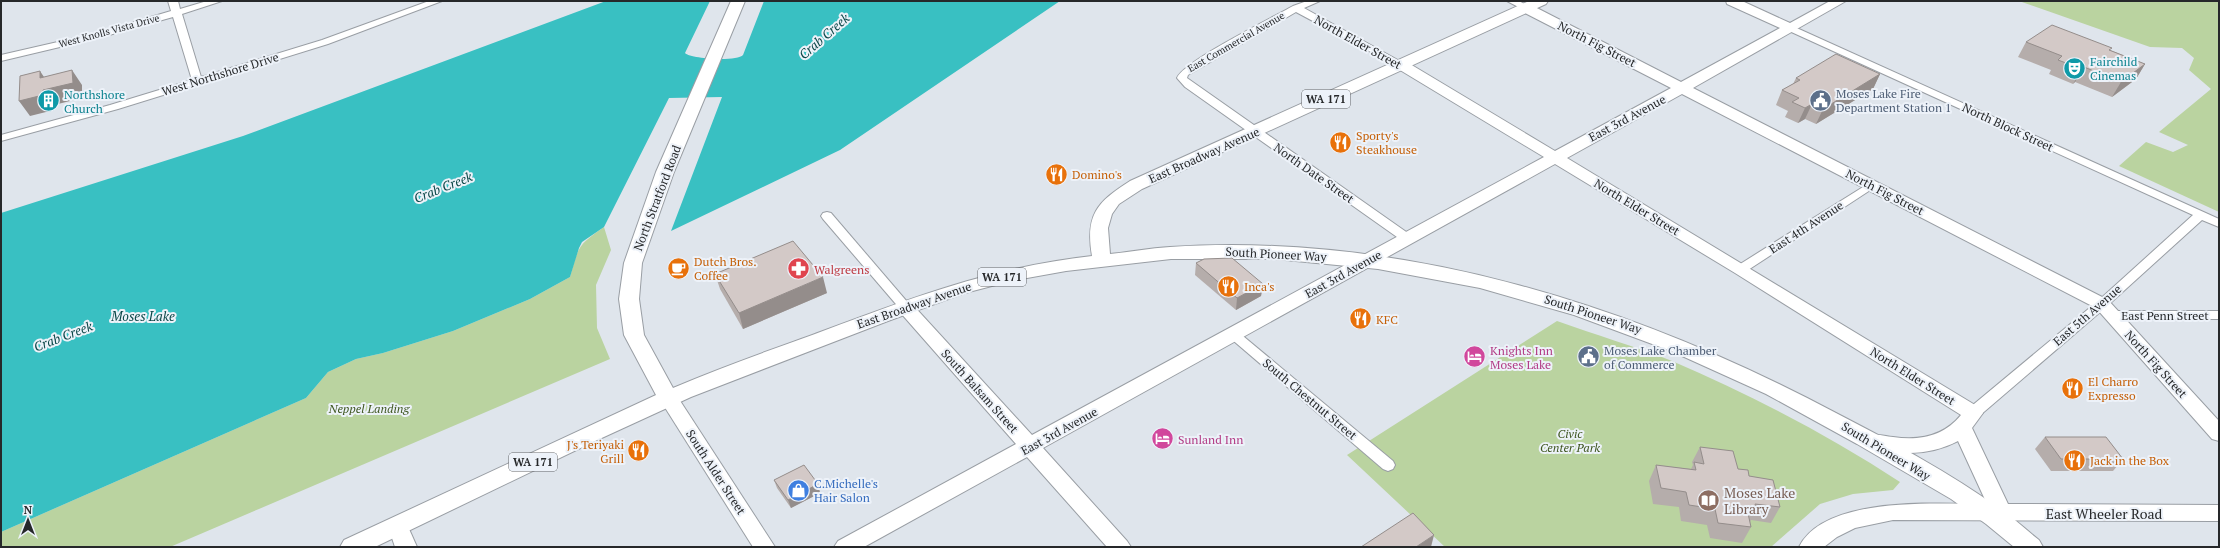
<svg xmlns="http://www.w3.org/2000/svg" width="2220" height="548" font-family="'PT Serif',serif">
<rect width="100%" height="100%" fill="#dfe5ec"/>
<g fill="#bad3a0">
<path d="M2019,1H2219V212L2119,166L2146,142L2173,152L2188,145L2159,132L2211,89L2189,70L2194,58L2182,48L2150,47Z"/>
<path d="M604,227L611,250L596,285L597,328L610,359L170,547H1V532L306,398L328,372L356,359L383,353L453,331L530,299L570,277C579,246 577,246 604,227Z"/>
<path d="M1557,321C1595,335 1635,346 1672,361C1751,395 1828,435 1900,482L1893,490L1853,494L1820,504L1771,547H1445L1347,455Z"/>
</g>
<path fill="#39c0c2" d="M606,1H710L685,53C691,59 737,62 743,55L764,1H1060L840,150L671,231L722,97L669,98L604,227L582,242L579,248L570,277L530,299L453,331L383,353L356,359L328,372L306,398L1,532V213L243,136Z"/>
<g fill="none" stroke-linecap="round" stroke-linejoin="round">
<defs>
<g id="street">
<path d="M168,1H178L180,9L207,1H222L182,14L201,77L322,40L429,1H442L328,44L118,109L1,141V135L110,105L192,80L173,17L102,37L1,61V55L97,33L171,11Z"/>
<path d="M1307,1H1320L1304,8L1405,64L1400,67L1397,66L1296,12L1188,75L1187,78L1412,236L1414,239L1412,242H1404L1185,87L1177,78C1184,61 1272,18 1293,6Z"/>
<path d="M1507,1H1519L1531,8L1526,11Z"/>
<path d="M1790,25L2219,219V227L2202,220L2106,307L1978,417H1968L1966,413L1968,409L2098,301L2193,215L1787,30L1785,28Z"/>
<path d="M1871,182L1875,183L1877,185L1875,187L1745,272H1737L1735,269L1737,266Z"/>
<path d="M827,212L831,213L909,304L911,307L909,310H901L823,219L821,216L823,213Z"/>
<path d="M2112,311H2219V319H2112L2106,315Z"/>
<path d="M1233,330L1237,331L1393,461L1395,465L1393,469L1388,471L1383,469L1229,337L1227,334L1229,331Z"/>
</g>
<g id="secondary">
<path d="M1726,1H1742L1790,23L1830,1H1846L1693,88L2108,300L2219,421V441L2212,439L2096,308L1682,94L1567,158L1980,408L1983,413L1972,428L2008,504L2219,505V521L1893,520L1855,528L1837,537L1824,547H1799C1825,495 1939,504 1987,504L1958,441C1929,456 1899,456 1868,446L1865,441L1868,436C1877,433 1884,436 1893,437C1920,441 1944,436 1961,415L1735,273L1555,164L1043,448L1127,541L1131,547H1107L1027,457L864,547H834L838,541L1016,444L899,311L896,307L899,303L905,301L911,303L1032,435L1544,157L1395,67L1393,64L1395,61H1405L1555,151L1671,88L1521,11L1520,8L1521,5H1531L1681,82L1780,28L1727,4Z"/>
<path d="M668,391L675,393L775,547H753L659,398L661,393Z"/>
<path d="M398,517L405,520L417,547H395L388,526L391,520Z"/>
</g>
<path id="primary" d="M731,1H745L674,172L642,263L639,299L644,335L673,388C719,368 768,351 815,334C908,299 992,267 1092,256C1085,215 1097,202 1130,181L1529,1H1548L1546,4L1142,189L1119,204L1112,214L1108,228L1110,254C1130,252 1150,248 1170,247C1402,232 1633,305 1836,413C1892,442 1949,472 2000,509C2014,518 2026,530 2039,540L2043,547H2014L1986,524L1951,499L1857,444L1766,394L1671,351L1574,315L1480,288L1378,269L1275,259H1171L1066,271L1011,281L965,293L888,321L691,397L593,442L375,547H340L344,540L656,395L624,335L619,299L624,263L656,172Z"/>
</defs>
<use href="#street" stroke="#999ea4" stroke-width="2"/>
<use href="#secondary" stroke="#999ea4" stroke-width="2"/>
<use href="#primary" stroke="#999ea4" stroke-width="2"/>
<use href="#street" fill="#fff" fill-rule="evenodd"/>
<use href="#secondary" fill="#fff" fill-rule="evenodd"/>
<use href="#primary" fill="#fff" fill-rule="evenodd"/>
</g>
<g fill="#b5adab">
<path d="M2026,42L2110,50L2145,64L2136,79L2112,97L2075,82L2073,84L2049,74L2051,70L2018,57Z"/>
<path d="M1880,74L1873,89L1816,124L1805,119L1798,123L1785,117L1788,111L1776,105L1782,90L1793,84L1796,78Z"/>
<path d="M1196,263L1263,284L1261,296L1236,310L1195,275Z"/>
<path d="M715,274L827,293L743,329L720,289Z"/>
<path d="M2045,437L2123,459L2113,471H2051L2035,449Z"/>
<path d="M1700,447L1749,476L1780,507L1771,523L1751,520L1750,522L1751,527L1742,543L1710,538L1707,525L1681,521L1679,507L1653,504L1649,481L1656,465L1691,469L1693,465L1692,462Z"/>
<path d="M774,480L818,484L820,493L791,508L777,488Z"/>
</g>
<g fill="#948d8b">
<path d="M2145,64L2136,79L2112,97L2121,82Z"/>
<path d="M2084,67L2075,82L2073,84L2082,69Z"/>
<path d="M72,70L82,85V98L54,105V110L30,116L19,101L40,78V71L50,86Z"/>
<path d="M1880,74L1873,89L1816,124L1823,109Z"/>
<path d="M1812,104L1805,119L1798,123L1805,108Z"/>
<path d="M823,277L827,293L743,329L739,313Z"/>
<path d="M1263,284L1261,296L1236,310L1237,298Z"/>
<path d="M818,484L820,493L791,508L788,500Z"/>
<path d="M1434,535L1431,547H1416Z"/>
</g>
<g fill="#d3c9c7" stroke="#948d8b">
<path d="M2052,25L2112,48L2109,50L2145,64L2121,82L2084,67L2082,69L2058,60L2062,56L2026,42Z"/>
<path d="M1836,54L1880,74L1823,109L1812,104L1805,108L1792,102L1799,98L1782,90L1800,80L1796,78Z"/>
<path d="M72,70L73,83L43,90V95L19,101L20,76L40,71V78Z"/>
<path d="M793,241L823,277L739,313L715,274Z"/>
<path d="M1232,258L1263,284L1237,298L1196,263L1204,259Z"/>
<path d="M2045,437H2106L2123,459H2061Z"/>
<path d="M1700,447L1733,451L1738,469L1748,470L1749,476L1773,480L1780,507L1755,504L1757,511L1747,509L1751,527L1718,523L1715,509L1689,505L1686,492L1661,488L1656,465L1696,470L1694,462L1704,464Z"/>
<path d="M804,465L818,484L788,500L774,480Z"/>
<path d="M1413,513L1434,535L1416,547H1361Z"/>
</g>
<defs>
<symbol id="theatre-disc" viewBox="-11 -11 22 22"><circle r="9.5" fill="#0f9aa8" stroke="#edf2f9"/><path d="M-5-5.5Q0-4 5-5.5V0Q5 5 0 6Q-5 5-5 0ZM-3.3-2.5H-1v1.5H-3.3ZM1-2.5H3.3v1.5H1ZM-2.8 1Q0 5.5 2.8 1Z" fill="#fff"/></symbol>
<symbol id="civic-disc" viewBox="-11 -11 22 22"><circle r="9.5" fill="#5c6f8a" stroke="#edf2f9"/><path d="M-.6-6.5H3V-4.5H.6V-3L4-1V1h2V6H-6V1h2V-1L-.6-3ZM-1.2 2.5V6h2.4V2.5Z" fill="#fff"/></symbol>
<symbol id="building-disc" viewBox="-11 -11 22 22"><circle r="9.5" fill="#0f9aa8" stroke="#edf2f9"/><path d="M-4-6H4V6H1V3H-1V6H-4ZM-2.5-4.3h1.7v1.8h-1.7ZM.8-4.3h1.7v1.8H.8ZM-2.5-1h1.7V.8h-1.7ZM.8-1h1.7V.8H.8Z" fill="#fff"/></symbol>
<symbol id="restaurant-disc" viewBox="-11 -11 22 22"><circle r="9.5" fill="#e8710a" stroke="#edf2f9"/><path d="M-5-6h1v4h1v-4h1v4h1v-4h1v5L-1.5 .5V6h-2V.5L-5-1ZM5-6V6H3V1.5H1.5Q1.5-4 5-6Z" fill="#fff"/></symbol>
<symbol id="cafe-disc" viewBox="-11 -11 22 22"><circle r="9.5" fill="#e8710a" stroke="#edf2f9"/><path d="M-5.5-4.5H6V0H3Q3 3.5 0 3.5H-2.5Q-5.5 3.5-5.5 0ZM3-3.2v2h1.7v-2ZM-6 4.5H4V6H-6Z" fill="#fff"/></symbol>
<symbol id="pharmacy-disc" viewBox="-11 -11 22 22"><circle r="9.5" fill="#e0444e" stroke="#edf2f9"/><path d="M-2-6h4v4h4v4h-4v4h-4v-4h-4v-4h4Z" fill="#fff"/></symbol>
<symbol id="hotel-disc" viewBox="-11 -11 22 22"><circle r="9.5" fill="#d1479c" stroke="#edf2f9"/><path d="M-6-4.5h1.5V1H6V5H4.5V3h-9V5H-6ZM-4 0a1.8 1.8 0 1 1 3.6 0ZM.5 0V-2.5h3Q6-2.5 6 0Z" fill="#fff"/></symbol>
<symbol id="shop-disc" viewBox="-11 -11 22 22"><circle r="9.5" fill="#3f7fe0" stroke="#edf2f9"/><path d="M-5-2.5h2.3a2.7 3.5 0 0 1 5.4 0H5L5.5 6h-11ZM-1.5-2.5h3a1.5 2.3 0 0 0-3 0Z" fill="#fff"/></symbol>
<symbol id="library-disc" viewBox="-11 -11 22 22"><circle r="9.5" fill="#8d6e63" stroke="#edf2f9"/><path d="M-6-4Q-3-5.5-.7-3.5V5Q-3 3-6 4ZM6-4Q3-5.5 .7-3.5V5Q3 3 6 4Z" fill="#fff"/></symbol>
</defs>
<g fill-rule="evenodd">
<use href="#theatre-disc" x="2062" y="56" width="25" height="25"/>
<use href="#civic-disc" x="1808" y="88" width="25" height="25"/>
<use href="#building-disc" x="36" y="88" width="25" height="25"/>
<use href="#restaurant-disc" x="1328" y="130" width="25" height="25"/>
<use href="#restaurant-disc" x="1044" y="162" width="25" height="25"/>
<use href="#cafe-disc" x="666" y="256" width="25" height="25"/>
<use href="#pharmacy-disc" x="786" y="256" width="25" height="25"/>
<use href="#restaurant-disc" x="1216" y="274" width="25" height="25"/>
<use href="#restaurant-disc" x="1348" y="306" width="25" height="25"/>
<use href="#hotel-disc" x="1462" y="344" width="25" height="25"/>
<use href="#civic-disc" x="1576" y="344" width="25" height="25"/>
<use href="#restaurant-disc" x="2060" y="376" width="25" height="25"/>
<use href="#hotel-disc" x="1150" y="426" width="25" height="25"/>
<use href="#restaurant-disc" x="626" y="438" width="25" height="25"/>
<use href="#restaurant-disc" x="2062" y="448" width="25" height="25"/>
<use href="#shop-disc" x="786" y="478" width="25" height="25"/>
<use href="#library-disc" x="1696" y="488" width="25" height="25"/>
</g>
<g text-anchor="middle" dominant-baseline="central" stroke-width="4" stroke-linejoin="round" paint-order="stroke">
<g font-size="10" fill="#26282a" stroke="#edf2f9">
<text transform="translate(109 31) rotate(-15)">West Knolls Vista Drive</text>
<text transform="translate(1236 42) rotate(-30)">East Commercial Avenue</text>
</g>
<g fill="#edf2f9" stroke="#626568" stroke-width="1">
<rect x="1302" y="90" width="48" height="18" rx="3"/>
<rect x="978" y="268" width="48" height="18" rx="3"/>
<rect x="509" y="453" width="48" height="18" rx="3"/>
</g>
<g font-size="11" font-weight="bold" fill="#26282a">
<text x="1326" y="99">WA 171</text>
<text x="1002" y="277">WA 171</text>
<text x="533" y="462">WA 171</text>
</g>
<g font-size="12" fill="#26282a" stroke="#edf2f9">
<text transform="translate(1358 42) rotate(29)">North Elder Street</text>
<text transform="translate(1597 44) rotate(27)">North Fig Street</text>
<text transform="translate(220 74) rotate(-17)">West Northshore Drive</text>
<text transform="translate(1627 118) rotate(-28)">East 3rd Avenue</text>
<text transform="translate(2008 127) rotate(25)">North Block Street</text>
<text transform="translate(1204 155) rotate(-24)">East Broadway Avenue</text>
<text transform="translate(1314 173) rotate(35)">North Date Street</text>
<text transform="translate(1885 192) rotate(27)">North Fig Street</text>
<text transform="translate(657 198) rotate(-69)">North Stratford Road</text>
<text transform="translate(1637 207) rotate(31)">North Elder Street</text>
<text transform="translate(1806 227) rotate(-33)">East 4th Avenue</text>
<text transform="translate(1276 254) rotate(3)">South Pioneer Way</text>
<text transform="translate(1343 274) rotate(-29)">East 3rd Avenue</text>
<text transform="translate(914 305) rotate(-19)">East Broadway Avenue</text>
<text transform="translate(1593 314) rotate(18)">South Pioneer Way</text>
<text transform="translate(2087 315) rotate(-41)">East 5th Avenue</text>
<text x="2165" y="315">East Penn Street</text>
<text transform="translate(2156 364) rotate(48)">North Fig Street</text>
<text transform="translate(1913 376) rotate(32)">North Elder Street</text>
<text transform="translate(980 391) rotate(48)">South Balsam Street</text>
<text transform="translate(1310 399) rotate(40)">South Chestnut Street</text>
<text transform="translate(1059 431) rotate(-29)">East 3rd Avenue</text>
<text transform="translate(1886 451) rotate(31)">South Pioneer Way</text>
<text transform="translate(716 472) rotate(57)">South Alder Street</text>
</g>
<g font-size="12" fill="#0d838f" stroke="#edf2f9" text-anchor="start">
<text x="2090" y="61">Fairchild<tspan x="2090" dy="14">Cinemas</tspan></text>
<text x="64" y="94">Northshore<tspan x="64" dy="14">Church</tspan></text>
</g>
<g font-size="12" fill="#4e5e75" stroke="#edf2f9" text-anchor="start">
<text x="1836" y="93">Moses Lake Fire<tspan x="1836" dy="14">Department Station 1</tspan></text>
<text x="1604" y="350">Moses Lake Chamber<tspan x="1604" dy="14">of Commerce</tspan></text>
</g>
<g font-size="12" fill="#c56008" stroke="#edf2f9" text-anchor="start">
<text x="1356" y="135">Sporty's<tspan x="1356" dy="14">Steakhouse</tspan></text>
<text x="1072" y="174">Domino's</text>
<text x="694" y="261">Dutch Bros.<tspan x="694" dy="14">Coffee</tspan></text>
<text x="1244" y="286">Inca's</text>
<text x="1376" y="319">KFC</text>
<text x="2088" y="381">El Charro<tspan x="2088" dy="14">Expresso</tspan></text>
<text x="624" y="444" text-anchor="end">J's Teriyaki<tspan x="624" dy="14">Grill</tspan></text>
<text x="2090" y="460">Jack in the Box</text>
</g>
<g font-size="12" fill="#be3a42" stroke="#edf2f9" text-anchor="start">
<text x="814" y="269">Walgreens</text>
</g>
<g font-size="12" fill="#b23c85" stroke="#edf2f9" text-anchor="start">
<text x="1490" y="350">Knights Inn<tspan x="1490" dy="14">Moses Lake</tspan></text>
<text x="1178" y="439">Sunland Inn</text>
</g>
<g font-size="12" font-style="italic" fill="#3d551e" stroke="#edf2f9">
<text x="369" y="408">Neppel Landing</text>
<text x="1570" y="433">Civic<tspan x="1570" dy="14">Center Park</tspan></text>
</g>
<g font-size="12" fill="#366cbe" stroke="#edf2f9" text-anchor="start">
<text x="814" y="483">C.Michelle's<tspan x="814" dy="14">Hair Salon</tspan></text>
</g>
<g font-size="13" font-style="italic" fill="#0b4748" stroke="#edf2f9">
<text transform="translate(824 36) rotate(-41)">Crab Creek</text>
<text transform="translate(443 187) rotate(-22)">Crab Creek</text>
<text x="143" y="316">Moses Lake</text>
<text transform="translate(63 336) rotate(-21)">Crab Creek</text>
</g>
<g font-size="14" fill="#785e54" stroke="#edf2f9" text-anchor="start">
<text x="1724" y="492">Moses Lake<tspan x="1724" dy="16">Library</tspan></text>
</g>
<g font-size="14" fill="#26282a" stroke="#edf2f9">
<text x="2104" y="513">East Wheeler Road</text>
</g>
</g>
<rect width="2220" height="548" fill="none" stroke="#26282a" stroke-width="4"/>
<g transform="translate(28 520)" stroke="#edf2f9" stroke-width="3" paint-order="stroke">
<path d="M0-3L7 15L0 10L-7 15Z" fill="#26282a"/>
<text y="-6" font-size="11" font-weight="bold" text-anchor="middle" fill="#26282a">N</text>
</g>
</svg>
